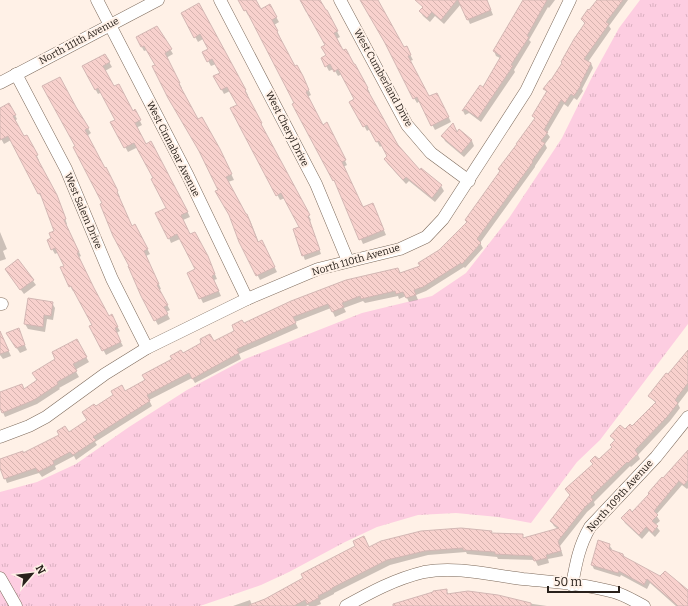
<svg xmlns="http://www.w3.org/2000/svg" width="688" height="606" font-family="Bitter,serif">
<defs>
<pattern id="grass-tufts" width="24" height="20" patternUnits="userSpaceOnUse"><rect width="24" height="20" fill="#fdcde1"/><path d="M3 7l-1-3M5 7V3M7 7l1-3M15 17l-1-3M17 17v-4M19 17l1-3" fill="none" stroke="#d9b0c0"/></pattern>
<pattern id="building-back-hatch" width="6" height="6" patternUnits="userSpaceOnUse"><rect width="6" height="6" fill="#f8d1cd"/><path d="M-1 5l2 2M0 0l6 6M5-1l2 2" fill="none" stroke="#d5b3af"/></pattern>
</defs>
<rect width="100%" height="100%" fill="#fff1e7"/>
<path fill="url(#grass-tufts)" d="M640,0H688V324L600,440L577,462L531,523L498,517L456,513L418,515L377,527L345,542L289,572L261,585L200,606H0V492L37,482L76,464L129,427L187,390L245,359L362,313L432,296L466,273L509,218L562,138L591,79L619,28Z"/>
<g fill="#0003">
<path d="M239,0H255L261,11L270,6L279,22L274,25L280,37H279L295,67L305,82L311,95L307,97L322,126L337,144L347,165L343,167L363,209H375L386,235L363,244L337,185L249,14L248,15Z"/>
<path d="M300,0H320L340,37L336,39L343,52L358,70L370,93L368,94L397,146L420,171L441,186L444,191L435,202L409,181L406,184L388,164L385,159L388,156L382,145L380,147L370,129L367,131L351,102L356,99L342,74L338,76L334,69L329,71L322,58L327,56L326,46L308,11L306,12Z"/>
<path d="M362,0H377L404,49L406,47L413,60L410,61L429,98H439L451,122L435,130L420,101L417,103L414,98Z"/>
<path d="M423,0H487L493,15L470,24L461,4L444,24L435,16L430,22L423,16L420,11L423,8L420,3Z"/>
<path d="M524,0H555L549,8L548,7L529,40L531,42L514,70L515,72L481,122L469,113L465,115L463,111L480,86L484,88L500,58L496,56L494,51Z"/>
<path d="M598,0H628L609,26L611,29L588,62L591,63L593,68L582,89L583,91L577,100L574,98L568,107L564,104L547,133L550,137L545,144L547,148L535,166V167L480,243L483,248L465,268L464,267L426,291L416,295L418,300L409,302L406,296L399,299L398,296L365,303L363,301L344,308L346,312L335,317L331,308L295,322L298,328L239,354L241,359L195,383L192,378L149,400L152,406L95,442L97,445L76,460L74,456L55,466L56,469L42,477L39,473L7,483L0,465V460L23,454L69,433L88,420L95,408L125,393L146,380L182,354L214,342L235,331L243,324L421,266L439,251L467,223L500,172L499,169L518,145L535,119L534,116L547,93L545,89L551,82L585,25L582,19Z"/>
<path d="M199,4L248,95L247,96L263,128L262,129L311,220L310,221L321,254L305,260L303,255L301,228L285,198L280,200L244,132L238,105L230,91L224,94L215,77L221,74L216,64L211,66L203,52L209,49L203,39L198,42L182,13Z"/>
<path d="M157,27L173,54L166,58L182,88L181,89L198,121L222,155L234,180L228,182L246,215H247L250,220L259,243L264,246L277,272L260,280L240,242L219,190L156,66L147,50L144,51L137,38Z"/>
<path d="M105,55L112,67L105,71L114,88L133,112L135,111L142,125L136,128L146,145L184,205L190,217L183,220L190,236L210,262L217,279L214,280L221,296L203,303L189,273L197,269L180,239L171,243L169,238L167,208L154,178L138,147L128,152L112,123L117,120L102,92L98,94L83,67Z"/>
<path d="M9,104L17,119L15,121L24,138L29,141L39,160L38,161L59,201L67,224L66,225L81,256L79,257L96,294L109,317L111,316L120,331L116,333L123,346L106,355L91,327L93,325L74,290L73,291L70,286L65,266L59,252L55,254L52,249V238L55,231L43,198H42L39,194L11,140L4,144L0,137V109Z"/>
<path d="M76,110L91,133L87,136L104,169L108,173L120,197H119L132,227L135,226L150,254L146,256L161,289L159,290L170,310L166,312L170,319L158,325L142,296L103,204L77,146Z"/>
<path d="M459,130L472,141L474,146L464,157L445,141L443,136L457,133Z"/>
<path d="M0,232L7,249L3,251L6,259L0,261Z"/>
<path d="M6,270L33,281L36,285L24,294Z"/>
<path d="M52,303L55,308L53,320L47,319L45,332L28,329L25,324Z"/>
<path d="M18,329L27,350L20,353L10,338Z"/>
<path d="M0,336H2L4,341L11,356L3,359L0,355Z"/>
<path d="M76,340L89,362L75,370L79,377L59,388L60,389L37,404L5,417L0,406V394L24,390L38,381L56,359Z"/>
<path d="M688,351V391L678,404L680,408L670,421L638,455L640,459L631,467L630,466L594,502L595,505L587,512L560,546L563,556L548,559L549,563L538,566L535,560L498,559L497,557L467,554L466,552L428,555L390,565L334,593V594L320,601L321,604L316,606H309L308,605L306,606H233L250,600L252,605L265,600L369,548L491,532L492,534L522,535L524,538L558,529L554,526L551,521L594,466L591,461H599L613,447L615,442L611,436L632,428L656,403L649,396Z"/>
<path d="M688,451V488L687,489L682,485L656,515L660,521L655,525L660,531L655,537L649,531L642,539L625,523L622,518L632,513Z"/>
<path d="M609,545L612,549L611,551L623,554L625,558L688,594V606H676L650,583L647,589L621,575L620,577L594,569L592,565Z"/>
<path d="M446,590L449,595L498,596L533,604L547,606H394Z"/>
</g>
<g fill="url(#building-back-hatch)" stroke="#d3b7b4">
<path d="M238,0H256L261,9L270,4L277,17L272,20L278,31L277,32L295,66L297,65L303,76L309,90L306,92L323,125L327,122L346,160L342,162L363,207L373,203L384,230L359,240L334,180L333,181L292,104L294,103L246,10L244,11Z"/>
<path d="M300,0H320L326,10H327L338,31L334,33L343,50L346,49L354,64H355L368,88L367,89L398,145L420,170L421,168L442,185L432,198L406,177L403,180L384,159L387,156L379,141L376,142L367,125L363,127L349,102L354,99L338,69L334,72L330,64L325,67L321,58L326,55L321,47L325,45Z"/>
<path d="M360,0H378L404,47L407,46L411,55L408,56L429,96L437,93L449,117L431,126L417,97L413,99L385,43Z"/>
<path d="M415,0H457L441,20L432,12L427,18L419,11L423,7Z"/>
<path d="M458,0H487L491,10L467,20Z"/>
<path d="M523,0H547L527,36L529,37L511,65L513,66L478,118L465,109L462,111L480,85L483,87L501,56L493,51Z"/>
<path d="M597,0H623L606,22L609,24L584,59L591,63L580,85H581L574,96L571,94L565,103L561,100L544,130L548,132L541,141L545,143L532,161L533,162L477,239L481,243L462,264L461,263L423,287L414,290L416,295L406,298L403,292L396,294L395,291L361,299L360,296L342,303L344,307L332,312L328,304L293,317L296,323L237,349L239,353L192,379L189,373L147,395L150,401L93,437L96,440L73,455L70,452L53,461L54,464L38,472L36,468L4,479L0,468V459L23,451V453L59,435L57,431L65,426L69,432L87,420L82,412L94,404L96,406L113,395L111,391L122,385L125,391L145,380L142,375L172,359L170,356L181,350L183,353L201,343L200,339L210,334L214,341L234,331L232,325L242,320L244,323L291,301L346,280L398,268L400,273L420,266L418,263L439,250L467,222L465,220L500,171L498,169L517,144H516L535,118L532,116L547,91L543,89L550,80H551L562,63L561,62L574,39L585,23L581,19L588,9L589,10Z"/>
<path d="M199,3L246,90L245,91L262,123L261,124L310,215L308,216L320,250L302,256L293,229L299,227L281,193L276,196L243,133L230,108L237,105L227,87L221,90L213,76L220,73L212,59L207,62L202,52L208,49L200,34L194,38L181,13Z"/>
<path d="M157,26L172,49L165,53L180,83L179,84L198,119L202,117L220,149L232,174L226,177L246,214H247L258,242L262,240L275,267L256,276L239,242L229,215L215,191L218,190L199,151L168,98L152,66L155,65L144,46L141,47L136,37Z"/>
<path d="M105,54L110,62L103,66L114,86L119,84L133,111L135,109L141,120L135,123L146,144L151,141L188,212L181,215L190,234L195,232L208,256L215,274L212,276L219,291L199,299L187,273L195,269L177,234L168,239L155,213L166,208L151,179L153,178L134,143L124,148L110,122L115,120L98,88L95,90L82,66Z"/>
<path d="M60,77L76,107L89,128L85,130L105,168L106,167L118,191L117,192L132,226L135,224L148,249L144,251L159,284L157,285L168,305L164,307L168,314L154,321L141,296L128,266H129L113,236L100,204L102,203L73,147L75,146L42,86Z"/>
<path d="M9,103L16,115L13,116L24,136L27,135L38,155L36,156L57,195L66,219L64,220L79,252L77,253L94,288L109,316L112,314L118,327L115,328L121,342L102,351L89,326L92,325L71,286L69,287L60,267L64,266L55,248L51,250L47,240L51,238L49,233L54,231L40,193L38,194L8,136L0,140V108Z"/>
<path d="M453,123L457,132L459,129L472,140L461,153L441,136Z"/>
<path d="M18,259L34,280L20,290L5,269Z"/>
<path d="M28,298L53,302L51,316L44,315L43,327L24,324Z"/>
<path d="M19,328L25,345L16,348L6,333Z"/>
<path d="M0,331L9,351L0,354Z"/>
<path d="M77,339L87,357L73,364L77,371L57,382L58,384L34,400L2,413L0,408V392L22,384L24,389L37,380L32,373L55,359L52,352Z"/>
<path d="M688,350V383L675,400L678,403L667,417L635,450L638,454L628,463L627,462L591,497L593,500L585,507L558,541L561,551L546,555L547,558L534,561L532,556L495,554V552L463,550V548L425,551L387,560L332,588V589L318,596L319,598L307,604L305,600L294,606H249V605L265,599L303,578L301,574L355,546L353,541L364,536L369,547L381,541L421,531L461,528L492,531L491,533L523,534V538L559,528L550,521L570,495L565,489L593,464L590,461L595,456L599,459L612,447L610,445L615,440L610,436L620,425L625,429L630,424L632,426L656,402L648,396L666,373L668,374Z"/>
<path d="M688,450V480L684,485L679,481L654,511L658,515L652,521L658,526L652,533L646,527L639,535L621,518L630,509L632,512L649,494L648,493L662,477L663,478Z"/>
<path d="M598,540L610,544L609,549L623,554V556L660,576L665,571L688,590V606H678L647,579L644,585L619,571L618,573L591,565Z"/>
<path d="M447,589V594L468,591L498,595L531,603V606H393V604L433,592V591Z"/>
</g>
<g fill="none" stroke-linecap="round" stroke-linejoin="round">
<defs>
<g id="minor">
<path d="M97,0L188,176L247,299"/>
<path d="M220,0L316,184L348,261"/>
<path d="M340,0L407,125L431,153L469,181"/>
<path d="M16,74L66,169L112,279L147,348"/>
<path d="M0,83L158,0"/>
<path d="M0,304H2"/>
<path d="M0,437L29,426L46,417L105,374L147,348L247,299L318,269L400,249L426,237L443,219L526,91L570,0"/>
<path d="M0,578L16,606"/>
<path d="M572,585C576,563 579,546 590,527L656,457L688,417"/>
<path d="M346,606C371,592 395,579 424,572C456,566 491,575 523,579C553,582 585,584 614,592C625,595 634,601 644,606"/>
</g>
</defs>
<use href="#minor" stroke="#7d6a5b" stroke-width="13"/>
<use href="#minor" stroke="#fff" stroke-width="12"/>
</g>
<g text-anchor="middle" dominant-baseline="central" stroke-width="4" stroke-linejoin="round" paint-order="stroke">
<g font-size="10" fill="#29211b" stroke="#fff1e7">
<text transform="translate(79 41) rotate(-28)">North 111th Avenue</text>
<text transform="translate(383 78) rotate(61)">West Cumberland Drive</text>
<text transform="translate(287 129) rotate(63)">West Cheryl Drive</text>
<text transform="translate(173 149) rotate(63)">West Cinnabar Avenue</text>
<text transform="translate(83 211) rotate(67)">West Salem Drive</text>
<text transform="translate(356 260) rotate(-16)">North 110th Avenue</text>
<text transform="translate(620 496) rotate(-48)">North 109th Avenue</text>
</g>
</g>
<g transform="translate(32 574) rotate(62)" stroke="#fff1e7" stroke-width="3" paint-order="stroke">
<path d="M0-3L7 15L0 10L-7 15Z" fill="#29211b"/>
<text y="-6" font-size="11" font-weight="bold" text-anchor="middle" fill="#29211b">N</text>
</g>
<path d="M548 586v6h71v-6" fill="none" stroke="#29211b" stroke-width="2"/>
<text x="554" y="586" font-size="12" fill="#29211b" stroke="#fff1e7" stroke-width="3" paint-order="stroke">50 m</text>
</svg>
